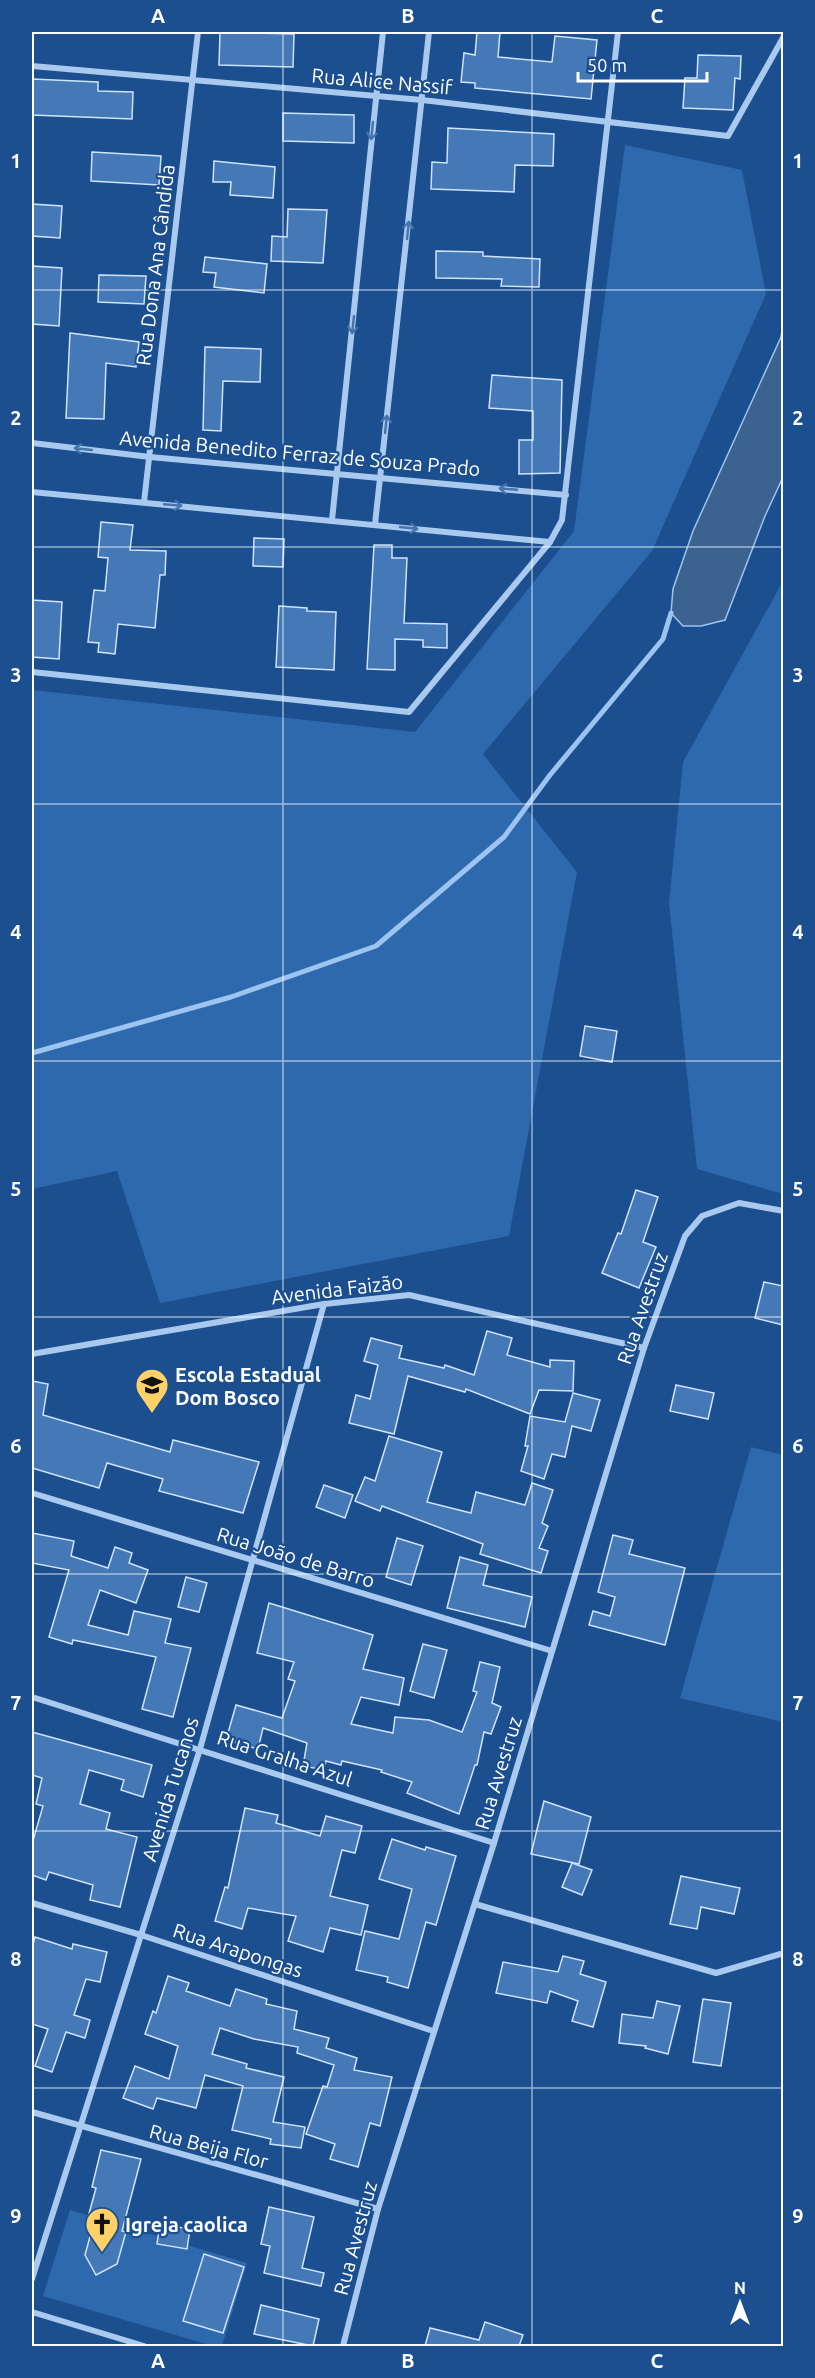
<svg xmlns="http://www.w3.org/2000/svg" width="815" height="2378" font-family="Ubuntu,sans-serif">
<rect width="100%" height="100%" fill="#1b4f8f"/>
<g fill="#2e69ad">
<path d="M625,145L742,170L766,294L652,551L483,754L577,872L509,1236L160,1303L117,1171L32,1189V690L415,732L574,531Z"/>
<path d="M783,581V1194L697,1169L669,903L683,762Z"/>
<path d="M751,1447L783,1455V1722L680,1698Z"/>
<path d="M70,2210L247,2263L222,2346H213L43,2296Z"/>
</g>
<path fill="#3c6290" stroke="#9cc4f0" stroke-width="1.5" d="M783,326V477L765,516L725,620L701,626H683L671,613L673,589L693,531L781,337Z"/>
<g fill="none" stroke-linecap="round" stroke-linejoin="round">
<path stroke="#9cc4f0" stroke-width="5" d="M32,1053L231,997L376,946L504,837L550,775L663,639L671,613"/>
</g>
<g fill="#4478b7" stroke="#cfe3fa" stroke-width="1.5">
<path d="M220,32L294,34L293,67L219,65Z"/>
<path d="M477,32H500L498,57L552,62L555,36L597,40L591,99L475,88V83L461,82L464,53L475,55Z"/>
<path d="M698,55L741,56L740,79L735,78L733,110L683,108L685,78H697Z"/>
<path d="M32,79L98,82V91L133,92L132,119L32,115Z"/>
<path d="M283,113L354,115V143L283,141Z"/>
<path d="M448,128L554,134L553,166L515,165L514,192L431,189L432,162L447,163Z"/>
<path d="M92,152L161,156L159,185L91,181Z"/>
<path d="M214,161L275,167L273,198L230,195L231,182H213Z"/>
<path d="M32,204L62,206L60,238L32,236Z"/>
<path d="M288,209L327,210L323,263L271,261L272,236L287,237Z"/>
<path d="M436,251L483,252V256L540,259L539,287L501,286L502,279L436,278Z"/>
<path d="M205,257L267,264L264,293L214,287L216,273L203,272Z"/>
<path d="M32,266L62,268L59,326L32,324Z"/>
<path d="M99,275L146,276L144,304L98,302Z"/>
<path d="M70,333L139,342L136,367L106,363L104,419L66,418Z"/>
<path d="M205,347L261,349L260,382L223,381L221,431L203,430Z"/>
<path d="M492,375L562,380L560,473L519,474V440H533V411L489,408Z"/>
<path d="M101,522L133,525L130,550L166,551L165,575H160L155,628L118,624L115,654L98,652L99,643L88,642L94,590L105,591L108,558L98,557Z"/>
<path d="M254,538L284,539L283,567L253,566Z"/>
<path d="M374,545H392V558H407L404,623L447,624V648L423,647V640L395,639V670L367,669Z"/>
<path d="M32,600L62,602L59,659L32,657Z"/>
<path d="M279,606L307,608V611L336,612L334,670L276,667Z"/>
<path d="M585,1026L617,1031L612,1062L580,1056Z"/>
<path d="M636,1190L658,1197L643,1242L656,1247L639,1288L602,1273L618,1233L621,1234Z"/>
<path d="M764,1282L783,1286V1325L755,1318Z"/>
<path d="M487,1331L512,1338L507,1355L550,1367V1360L574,1361L573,1391L539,1390L530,1414L466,1389L465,1392L408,1376L394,1434L349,1423L356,1395L370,1399L378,1365L364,1361L371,1338L402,1346L399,1358L444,1368L445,1365L474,1375Z"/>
<path d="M32,1381L48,1384L43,1415L170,1452L173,1440L259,1462L243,1513L159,1491L163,1479L107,1463L99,1488L32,1468Z"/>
<path d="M676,1385L714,1393L708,1419L670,1411Z"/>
<path d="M573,1393L600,1400L591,1431L572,1426L565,1457L552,1454L544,1479L521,1471L528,1446H525L530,1416L565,1422Z"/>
<path d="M389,1436L442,1452L427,1502L471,1513L476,1492L525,1505L532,1483L553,1490L542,1523L548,1526L539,1548L548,1551L541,1573L480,1554L483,1544L382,1506L380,1511L355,1501L365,1477L375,1481Z"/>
<path d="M324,1485L353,1495L345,1518L316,1507Z"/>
<path d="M32,1533L74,1541L71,1556L108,1568L115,1547L132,1553L129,1563L148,1570L136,1603L100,1590L88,1625L128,1635L134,1611L171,1619L165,1643L191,1648L173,1717L142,1709L156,1657L73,1640L72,1644L49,1637L69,1570L32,1563Z"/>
<path d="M613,1535L633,1540L629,1554L685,1568L665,1645L589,1625L593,1611L610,1616L615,1597L598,1592Z"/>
<path d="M397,1538L423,1546L411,1585L386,1577Z"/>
<path d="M460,1557L488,1565L483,1585L532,1597L525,1627L447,1608Z"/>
<path d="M186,1577L207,1583L199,1612L178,1607Z"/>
<path d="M269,1603L373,1635L363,1669L404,1678L399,1705L361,1697L351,1724L393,1733L395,1717L429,1720L462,1732L477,1692L473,1691L480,1662L500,1667L492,1703L501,1707L491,1734L484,1732L477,1765H475L459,1814L407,1793L412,1782L381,1772L382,1770L342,1761L341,1765L326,1761L324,1770L303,1766L307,1743L263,1728L258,1749L226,1740L236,1705L282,1718L295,1681L288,1679L294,1662L257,1653Z"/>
<path d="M423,1644L447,1650L434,1698L410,1691Z"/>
<path d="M32,1732L152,1765L143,1797L121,1790L124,1780L89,1770L80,1804L110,1813L106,1829L137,1837L120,1907L90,1900L93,1885L49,1872L46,1880L32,1875V1844L43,1806L36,1804L42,1778L32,1775Z"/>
<path d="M544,1801L591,1817L579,1864L531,1854Z"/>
<path d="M245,1808L278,1815L276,1823L320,1836L326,1816L362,1826L355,1853L342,1850L330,1896L368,1905L361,1935L330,1928L323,1952L288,1941L296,1916L248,1908L242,1929L215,1921L225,1887L228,1888Z"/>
<path d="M392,1839L425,1850L426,1847L456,1856L436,1925L426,1922L408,1988L387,1982L388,1977L356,1970L365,1931L399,1939L412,1889L379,1879Z"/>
<path d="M572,1863L592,1870L582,1895L562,1887Z"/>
<path d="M681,1876L740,1888L734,1914L701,1907L697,1929L670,1924Z"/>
<path d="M35,1937L72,1949L73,1944L107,1952L100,1982L86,1979L74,2015L90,2020L85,2038L66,2032L52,2072L35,2066L48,2029L32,2024V1948Z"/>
<path d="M563,1956L584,1961L580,1974L606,1982L593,2027L572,2021L578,2001L550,1991L547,2003L496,1993L503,1962L558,1972Z"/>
<path d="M168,1976L189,1983L186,1991L230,2006L236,1989L267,1999L266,2004L297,2011L294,2029L329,2038L326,2048L357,2058L354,2070L392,2077L380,2126L370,2123L358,2167L330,2159L335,2144L306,2134L323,2086L327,2087L334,2065L297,2053L298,2047L254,2039L220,2028L212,2054L247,2064L246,2068L284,2077L273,2122L305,2127L301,2148L270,2144L271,2139L232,2130L243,2086L205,2075L196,2108L157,2098L153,2109L123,2098L135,2066L169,2079L178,2046L145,2034L153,2011L156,2013Z"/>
<path d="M703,1999L731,2003L721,2066L693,2062Z"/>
<path d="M657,2001L680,2006L668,2054L645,2048L646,2046L619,2043L622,2014L653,2018Z"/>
<path d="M101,2150L141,2159L122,2231L126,2232L117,2264L96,2275L85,2255L94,2222L87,2221L96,2188L92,2187Z"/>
<path d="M269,2207L314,2217L302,2268L324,2273L321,2286L264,2273L270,2246L261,2244Z"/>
<path d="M160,2224L190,2229L187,2249L157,2244Z"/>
<path d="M204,2254L244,2267L223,2333L183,2321Z"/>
<path d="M261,2305L319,2319L313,2346L254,2334Z"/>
<path d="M485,2322L523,2335L519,2346H425L430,2328L479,2340Z"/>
</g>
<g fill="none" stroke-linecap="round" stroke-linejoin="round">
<g stroke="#a9c9ee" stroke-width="6">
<path d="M32,66L422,100L728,136L784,36"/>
<path d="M32,443L150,457L566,495"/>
<path d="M32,492L550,542"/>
<path d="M144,502L198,32"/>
<path d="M332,520L383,32"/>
<path d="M375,524L429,32"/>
<path d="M32,672L409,712L550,542L562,520L618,32"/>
<path d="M32,1354L324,1304L409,1295L644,1348"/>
<path d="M32,1493L552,1651"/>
<path d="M32,1697L494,1843"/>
<path d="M32,1903L141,1935L433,2031"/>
<path d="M475,1904L716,1973L784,1953"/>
<path d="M32,2112L378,2209"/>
<path d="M32,2279L200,1749L324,1304"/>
<path d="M32,2312L144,2346"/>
<path d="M343,2346L378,2209L494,1843L644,1348L685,1236L702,1216L739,1203L784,1211"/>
</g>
</g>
<defs><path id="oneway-shaft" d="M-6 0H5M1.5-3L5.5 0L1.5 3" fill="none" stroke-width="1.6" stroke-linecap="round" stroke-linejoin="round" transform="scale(1.5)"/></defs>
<g stroke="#4674ac">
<use href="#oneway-shaft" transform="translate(372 131) rotate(96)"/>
<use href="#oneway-shaft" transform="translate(408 230) rotate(-84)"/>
<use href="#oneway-shaft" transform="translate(353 325) rotate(96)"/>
<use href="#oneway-shaft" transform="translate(386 424) rotate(-84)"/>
<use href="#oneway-shaft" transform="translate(83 449) rotate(-174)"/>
<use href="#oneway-shaft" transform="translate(508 489) rotate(-175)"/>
<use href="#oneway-shaft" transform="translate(173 505) rotate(5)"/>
<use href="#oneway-shaft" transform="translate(409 528) rotate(6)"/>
</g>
<path fill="none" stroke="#fff" stroke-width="1.5" stroke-opacity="0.55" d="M283,32V2346M532,32V2346M32,290H784M32,547H784M32,804H784M32,1061H784M32,1317H784M32,1574H784M32,1831H784M32,2088H784"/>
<defs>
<symbol id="school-pin" viewBox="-11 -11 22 30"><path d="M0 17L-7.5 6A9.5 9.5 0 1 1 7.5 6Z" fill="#ffd166" stroke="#1b4f8f"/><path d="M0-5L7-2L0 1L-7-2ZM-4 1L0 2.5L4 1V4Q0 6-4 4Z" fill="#111"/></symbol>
<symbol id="church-pin" viewBox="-11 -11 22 30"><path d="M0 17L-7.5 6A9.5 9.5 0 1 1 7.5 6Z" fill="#ffd166" stroke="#1b4f8f"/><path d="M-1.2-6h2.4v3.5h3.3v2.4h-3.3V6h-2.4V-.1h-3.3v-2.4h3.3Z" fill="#111"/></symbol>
</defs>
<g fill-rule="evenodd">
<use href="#school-pin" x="133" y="1366" width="38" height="52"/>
<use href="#church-pin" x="83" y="2205" width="38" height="52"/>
</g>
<g text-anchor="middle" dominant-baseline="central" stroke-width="4.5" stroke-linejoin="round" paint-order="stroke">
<g font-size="20" fill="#fff" stroke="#1b4f8f">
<text transform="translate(382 81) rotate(5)">Rua Alice Nassif</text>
<text transform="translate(155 265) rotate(-83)">Rua Dona Ana Cândida</text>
<text transform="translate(300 453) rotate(5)">Avenida Benedito Ferraz de Souza Prado</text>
<text transform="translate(337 1289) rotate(-7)">Avenida Faizão</text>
<text transform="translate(642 1308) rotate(-71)">Rua Avestruz</text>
<text transform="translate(296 1557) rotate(17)">Rua João de Barro</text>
<text transform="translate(285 1758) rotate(18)">Rua Gralha Azul</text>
<text transform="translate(498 1773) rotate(-73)">Rua Avestruz</text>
<text transform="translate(170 1789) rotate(-73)">Avenida Tucanos</text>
<text transform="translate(238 1950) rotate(18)">Rua Arapongas</text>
<text transform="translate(209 2146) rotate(15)">Rua Beija Flor</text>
<text transform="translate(355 2238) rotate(-75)">Rua Avestruz</text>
</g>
<g font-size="20" font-weight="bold" fill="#fff" stroke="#1b4f8f" text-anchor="start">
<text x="175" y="1374">Escola Estadual<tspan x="175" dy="23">Dom Bosco</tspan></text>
<text x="125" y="2224">Igreja caolica</text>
</g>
</g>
<rect width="815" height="2378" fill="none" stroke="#1b4f8f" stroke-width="66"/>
<g transform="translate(740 2303)" stroke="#1b4f8f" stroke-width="4.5" paint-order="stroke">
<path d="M0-4.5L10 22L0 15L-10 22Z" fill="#ffffff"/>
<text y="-9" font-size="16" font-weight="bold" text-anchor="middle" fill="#ffffff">N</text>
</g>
<path d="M578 72v9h129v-9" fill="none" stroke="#ffffff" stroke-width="3"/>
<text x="587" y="72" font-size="18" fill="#ffffff" stroke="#1b4f8f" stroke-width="4.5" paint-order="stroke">50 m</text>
<rect x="33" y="33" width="749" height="2312" fill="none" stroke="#fff" stroke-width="2"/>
<g font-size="20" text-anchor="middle" font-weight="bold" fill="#fff">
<text x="158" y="23">A</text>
<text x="408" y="23">B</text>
<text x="657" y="23">C</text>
<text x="16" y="168">1</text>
<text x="798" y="168">1</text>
<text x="16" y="425">2</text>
<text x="798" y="425">2</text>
<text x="16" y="682">3</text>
<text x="798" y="682">3</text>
<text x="16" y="939">4</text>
<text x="798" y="939">4</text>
<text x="16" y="1196">5</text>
<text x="798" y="1196">5</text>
<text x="16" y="1453">6</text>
<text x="798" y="1453">6</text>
<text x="16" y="1710">7</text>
<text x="798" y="1710">7</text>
<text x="16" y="1966">8</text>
<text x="798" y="1966">8</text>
<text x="16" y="2223">9</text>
<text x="798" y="2223">9</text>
<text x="158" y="2368">A</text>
<text x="408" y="2368">B</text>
<text x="657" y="2368">C</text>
</g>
</svg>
